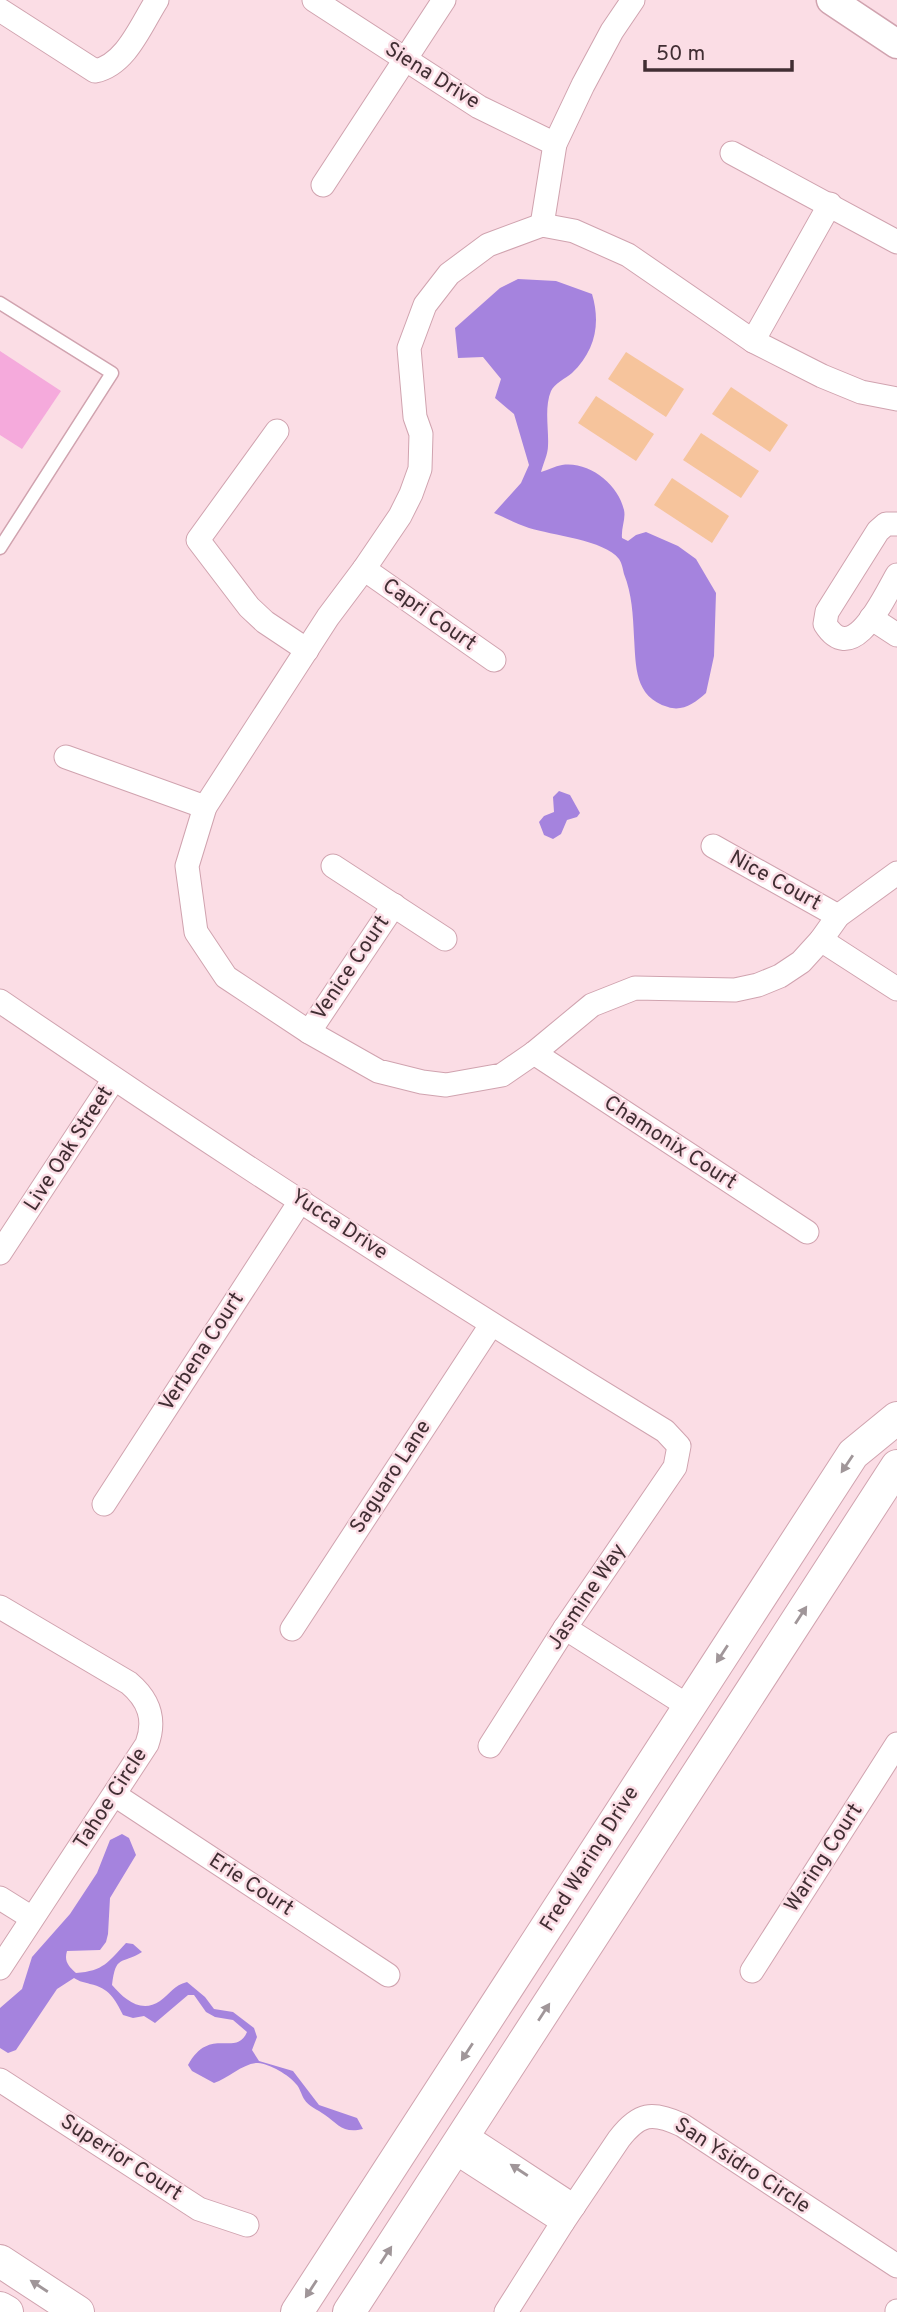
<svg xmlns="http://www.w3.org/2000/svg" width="897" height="2312" font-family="Overpass,sans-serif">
<rect width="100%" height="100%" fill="#fbdde5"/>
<g fill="#f6c49c">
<path d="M626,352L684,389L666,417L608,379Z"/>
<path d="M731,387L788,425L770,452L712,414Z"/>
<path d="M596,396L654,434L636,461L578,423Z"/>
<path d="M701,433L759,471L741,498L683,460Z"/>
<path d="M672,478L729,516L712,543L654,505Z"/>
</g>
<g fill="#a583de">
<path d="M518,279L556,281L592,294C601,324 595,351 572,373C566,378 554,384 551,391C544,408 549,429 548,446C548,454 543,464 541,472C548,470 555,466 562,465C589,461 618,484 624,510C626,519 621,528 622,538L628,541L636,535L646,532L678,546L696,559L716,593L714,656L706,693C695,703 682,712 668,707C634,697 636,666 634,637C633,615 632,594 624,574C623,570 622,563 619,559C605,540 551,535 529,528C517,524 506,518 494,513L521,483L529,465L514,414L495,398L501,379L483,357L458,358L455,328L500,288Z"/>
<path d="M559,791L570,795L580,813L577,817L567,820L561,834L553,839L544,835L539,822L544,816L554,812L553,797Z"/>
<path d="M122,1834L129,1838L136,1855L110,1898L108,1934L106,1942L100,1950L67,1951C64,1961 68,1966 76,1973C104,1971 108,1962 126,1943L133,1944L142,1952C121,1965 116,1954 112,1985C124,1999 141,2014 160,2001C170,1994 174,1985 187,1982L205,1997L214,2009L233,2012L254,2028L257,2037L252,2050L259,2061L293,2071L319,2105L357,2118L363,2129C343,2134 338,2124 325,2115C317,2109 309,2107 304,2099C301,2094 300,2088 296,2084C289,2075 270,2064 258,2063C243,2063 228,2079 214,2083L192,2071L188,2065C210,2025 236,2058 247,2032L233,2020L215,2017L206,2012L194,1995H188L155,2023L144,2016L133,2018L123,2015C115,1999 109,1988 90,1984C84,1982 80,1982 74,1978L57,1989L16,2050L8,2053L0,2048V2008L22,1989L32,1957L70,1914L97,1873L110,1840Z"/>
</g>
<path fill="#f5aadc" d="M0,351L61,391L22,449L0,435Z"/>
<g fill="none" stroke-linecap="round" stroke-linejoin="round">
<defs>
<path id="service" d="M0,303L112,373L0,548"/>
<g id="minor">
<path d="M314,0L479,107L555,144"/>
<path d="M0,10L95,71C126,65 141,25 157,0"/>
<path d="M732,153L897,242"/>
<path d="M323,185L444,0"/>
<path d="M542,225L555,144L583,85L612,31L633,0"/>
<path d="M753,341L830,204"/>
<path d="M897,399L861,392L822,376L753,341L628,255L574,231L542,225L488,245L449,274L425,305L409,348L415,417L421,434L420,469L411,494L400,516L364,569L328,617L205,807L187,866L196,932L226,977L309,1032L378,1071L422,1082L446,1085L502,1075L534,1053L592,1005L635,988L735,990L758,985L780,976L801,962L821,940L838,916L897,873"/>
<path d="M277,431L198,540L249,607L265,622L307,650"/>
<path d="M897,524H886L878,531L827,612L825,624C853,669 884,597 897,575"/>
<path d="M364,569L494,660"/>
<path d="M871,618L897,635"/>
<path d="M66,757L205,807"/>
<path d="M713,846L838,916"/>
<path d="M333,866L445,939"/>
<path d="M821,940L897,989"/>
<path d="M0,1001C218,1150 440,1294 665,1431L679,1446L675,1467L565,1628L490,1746"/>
<path d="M309,1032L394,905"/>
<path d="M534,1053L807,1232"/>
<path d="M0,1253L114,1079"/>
<path d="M104,1504L301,1200"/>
<path d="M0,1607L129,1683C149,1700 156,1719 147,1744L0,1968"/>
<path d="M565,1628L688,1706"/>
<path d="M292,1629L491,1325"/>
<path d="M115,1795L388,1975"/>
<path d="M0,1898L32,1918"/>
<path d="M752,1971L897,1744"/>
<path d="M0,2080L199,2209L247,2225"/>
<path d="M464,2134L574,2206"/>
<path d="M453,2151L563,2222"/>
<path d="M506,2312L563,2222L619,2139C639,2113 652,2111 682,2125L897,2266"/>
<path d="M897,2312V2311"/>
</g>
<path id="tertiary" d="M831,0L897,44"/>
<g id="secondary">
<path d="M0,2261L78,2312"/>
<path d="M0,2308L7,2312"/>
<path d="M297,2312L853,1454L897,1418"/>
<path d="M349,2312L897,1466"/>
</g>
</defs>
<use href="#service" stroke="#d0a3af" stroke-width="15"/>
<use href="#minor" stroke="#d0a3af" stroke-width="25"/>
<use href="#tertiary" stroke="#d0a3af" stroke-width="31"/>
<use href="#secondary" stroke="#d0a3af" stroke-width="34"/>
<use href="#service" stroke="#fff" stroke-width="12"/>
<use href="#minor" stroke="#fff" stroke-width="23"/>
<use href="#tertiary" stroke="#fff" stroke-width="28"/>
<use href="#secondary" stroke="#fff" stroke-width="32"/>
</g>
<defs><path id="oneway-solid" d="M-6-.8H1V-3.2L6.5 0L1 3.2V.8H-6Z" transform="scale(1.75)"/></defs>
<g fill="#a09699">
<use href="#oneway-solid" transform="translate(847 1464) rotate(124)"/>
<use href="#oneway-solid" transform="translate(801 1615) rotate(-57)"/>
<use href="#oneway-solid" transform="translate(722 1654) rotate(123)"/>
<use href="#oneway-solid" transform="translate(544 2012) rotate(-57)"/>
<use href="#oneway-solid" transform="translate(467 2052) rotate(123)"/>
<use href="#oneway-solid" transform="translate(519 2170) rotate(-147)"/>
<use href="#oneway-solid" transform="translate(386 2255) rotate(-57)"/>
<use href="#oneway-solid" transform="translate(39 2286) rotate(-147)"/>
<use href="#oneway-solid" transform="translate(311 2289) rotate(123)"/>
</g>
<g text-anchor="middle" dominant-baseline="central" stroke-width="5" stroke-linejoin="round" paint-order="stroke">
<g font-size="21" fill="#412e33" stroke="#fbdde5">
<text transform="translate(432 76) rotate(32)">Siena Drive</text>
<text transform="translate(429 615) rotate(35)">Capri Court</text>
<text transform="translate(775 881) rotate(29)">Nice Court</text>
<text transform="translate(351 968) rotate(-56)">Venice Court</text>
<text transform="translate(670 1143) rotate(33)">Chamonix Court</text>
<text transform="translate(69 1149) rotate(-57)">Live Oak Street</text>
<text transform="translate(339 1225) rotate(33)">Yucca Drive</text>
<text transform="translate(202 1352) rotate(-57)">Verbena Court</text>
<text transform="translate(391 1477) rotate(-57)">Saguaro Lane</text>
<text transform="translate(587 1597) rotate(-56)">Jasmine Way</text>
<text transform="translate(111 1799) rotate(-57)">Tahoe Circle</text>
<text transform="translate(824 1858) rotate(-57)">Waring Court</text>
<text transform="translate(590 1859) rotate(-58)">Fred Waring Drive</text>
<text transform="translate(251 1885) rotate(33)">Erie Court</text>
<text transform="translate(121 2158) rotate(33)">Superior Court</text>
<text transform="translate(742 2166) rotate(33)">San Ysidro Circle</text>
</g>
</g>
<path d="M645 60v10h147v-10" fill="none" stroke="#412e33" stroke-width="3.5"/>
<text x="656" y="60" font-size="21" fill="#412e33" stroke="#fbdde5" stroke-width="5" paint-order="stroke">50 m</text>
</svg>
